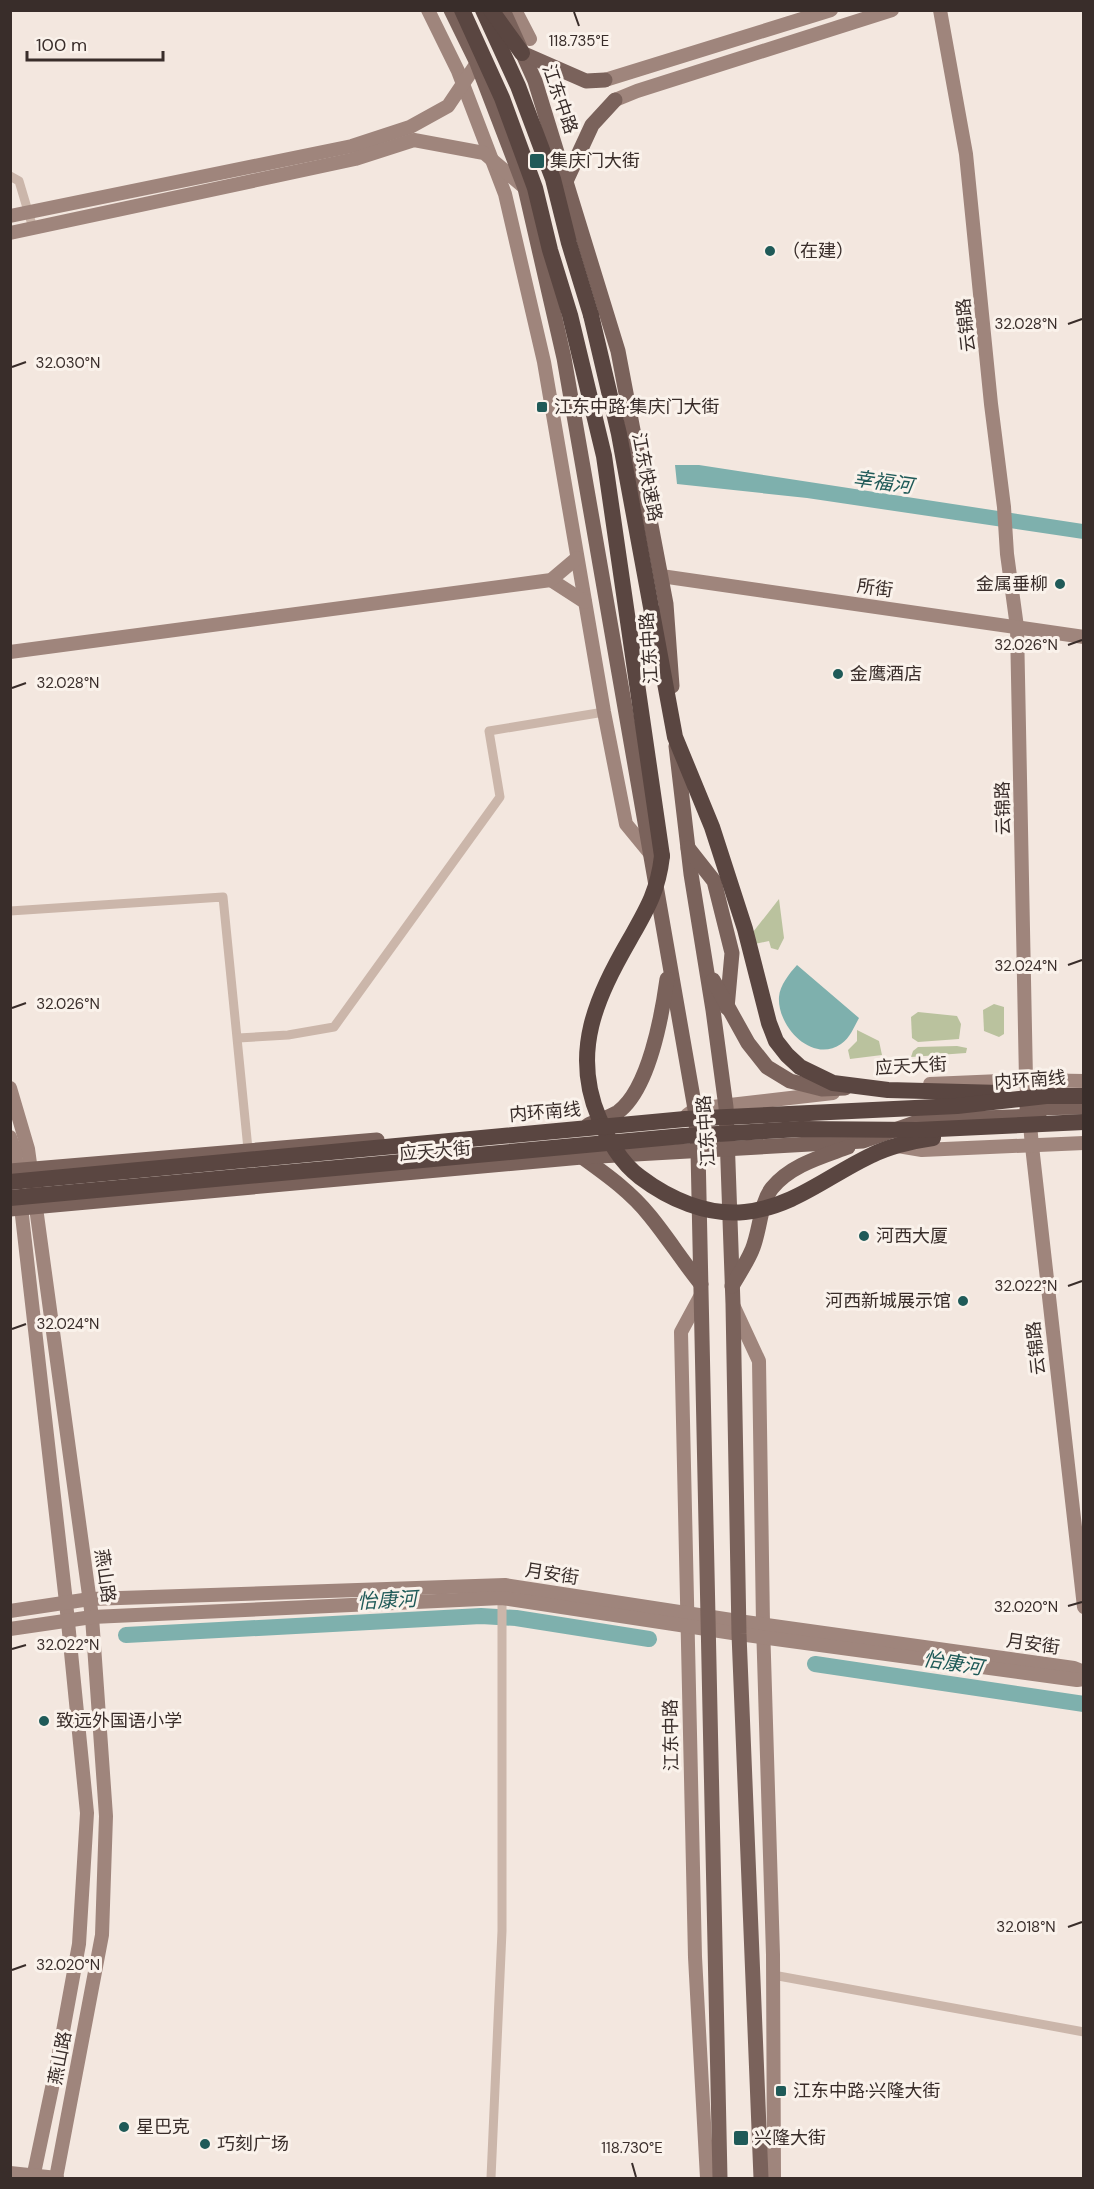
<svg xmlns="http://www.w3.org/2000/svg" width="1094" height="2189" font-family="'DM Sans','Noto Sans SC',sans-serif">
<rect width="100%" height="100%" fill="#f3e7df"/>
<g fill="#bac29e">
<path d="M779,899L784,938L778,950L771,948L769,941L750,945L746,941Z"/>
<path d="M994,1004L1004,1007V1034L999,1037L984,1031L983,1010Z"/>
<path d="M918,1012L957,1016L961,1024L959,1039L918,1042L912,1038L911,1017Z"/>
<path d="M857,1030L879,1041L882,1055L850,1059L848,1050L857,1041Z"/>
<path d="M957,1046L967,1048L966,1053L911,1057L913,1051L918,1047Z"/>
</g>
<g fill="#7eb0ad">
<path d="M675,465H699L1083,524V539L807,498L677,484Z"/>
<path d="M797,965L859,1018C854,1027 850,1038 841,1044C812,1064 777,1026 779,997C780,985 789,974 797,965Z"/>
</g>
<g fill="none" stroke-linecap="round" stroke-linejoin="round">
<g stroke="#7eb0ad" stroke-width="16">
<path d="M126,1635L481,1616L516,1618L649,1639"/>
<path d="M815,1664L1084,1704"/>
</g>
<g stroke="#cbb6aa" stroke-width="9">
<path d="M10,176L19,181L33,228"/>
<path d="M10,911L223,897L248,1149"/>
<path d="M238,1038L288,1035L334,1027L500,797L489,731L604,712"/>
<path d="M773,1975L1084,2032"/>
<path d="M491,2178L502,1931V1598"/>
</g>
<g stroke="#9f857c" stroke-width="14">
<path d="M428,10L458,71L505,194L544,362L604,712L626,824L649,852"/>
<path d="M515,10L530,39"/>
<path d="M940,10L966,154L991,404L1004,507L1007,554L1017,627L1026,1080L1032,1146L1084,1607"/>
<path d="M605,80L831,10"/>
<path d="M615,100L637,91L892,10"/>
<path d="M10,216L352,146L410,127L448,106L477,63"/>
<path d="M10,233L355,159L414,140L484,153L525,188"/>
<path d="M661,576L1084,637"/>
<path d="M551,580L585,602"/>
<path d="M10,652L551,580L577,558"/>
<path d="M930,1084L1026,1080L1084,1081"/>
<path d="M10,1088L28,1149L92,1617L106,1816L102,1935L56,2178"/>
<path d="M687,1115L695,1109L833,1093"/>
<path d="M10,1137L15,1151L18,1179"/>
<path d="M898,1146L922,1150L1084,1143"/>
<path d="M20,1198L66,1602L87,1813L79,1944L57,2064L33,2178"/>
<path d="M701,1295L681,1332L695,1957L707,2178"/>
<path d="M733,1305L759,1361L763,1624L773,1955L774,2178"/>
<path d="M10,1611L90,1599L505,1585L738,1621L1074,1668L1084,1672"/>
<path d="M10,1629L92,1617L502,1598L739,1634L1077,1680L1084,1679"/>
<path d="M10,2173L57,2178"/>
</g>
<g stroke="#7a625b" stroke-width="15">
<path d="M451,10L477,63L525,188L564,358L695,1109L698,1150L720,2178"/>
<path d="M503,10L535,81L618,351L666,604L672,686"/>
<path d="M522,53L586,81L605,80"/>
<path d="M567,179L592,125L615,100"/>
<path d="M676,746L691,874L713,1010L726,1107L733,1304L739,1634L761,2178"/>
<path d="M688,848L714,881L732,953L727,1008"/>
<path d="M713,980L748,1043L767,1067L790,1081L822,1089L845,1088"/>
<path d="M1027,1108L1084,1107"/>
<path d="M588,1125C597,1121 610,1117 618,1112C649,1089 662,1015 667,979"/>
<path d="M582,1157C607,1175 631,1192 650,1216C668,1238 683,1262 701,1284"/>
<path d="M10,1171L377,1140"/>
<path d="M10,1209L582,1157L863,1141L923,1120L1039,1116"/>
<path d="M732,1286C739,1274 747,1262 752,1250C760,1232 760,1203 772,1188C791,1165 821,1157 848,1147"/>
</g>
<g stroke="#5a4641" stroke-width="16">
<path d="M462,10L502,98L535,188L550,250L570,315L604,456L662,856"/>
<path d="M483,10L518,86L553,179L569,243L591,315"/>
<path d="M491,10L522,53"/>
</g>
<g stroke="#5a4641" stroke-width="16">
<path d="M591,315L619,434L675,737L712,827L745,929L769,1023L776,1041L787,1055L800,1067L833,1083L888,1090L1001,1093"/>
<path d="M662,856C658,891 647,909 630,939C596,998 571,1052 599,1118C609,1141 620,1162 640,1177C669,1199 707,1216 745,1212C794,1207 829,1175 872,1155C890,1146 913,1141 933,1138"/>
<path d="M10,1182L685,1119L957,1106L1046,1096H1084"/>
<path d="M10,1198L683,1136L800,1129L917,1130L1084,1122"/>
</g>
</g>
<path fill="none" stroke="#392d2a" stroke-width="2" d="M574,12L579,26M1068,324L1082,319M12,367L26,362M1068,645L1082,640M12,688L26,683M1068,965L1082,960M12,1008L26,1003M1068,1286L1082,1281M12,1329L26,1324M1068,1606L1082,1602M12,1649L26,1645M1068,1927L1082,1922M12,1970L26,1965M632,2163L636,2177"/>
<g fill="#1f5a58" stroke="#faf2eb" stroke-width="2">
<rect x="529" y="153" width="16" height="16" rx="3"/>
<circle cx="770" cy="251" r="6"/>
<rect x="536" y="401" width="12" height="12" rx="3"/>
<circle cx="1060" cy="584" r="6"/>
<circle cx="838" cy="674" r="6"/>
<circle cx="864" cy="1236" r="6"/>
<circle cx="963" cy="1301" r="6"/>
<circle cx="44" cy="1721" r="6"/>
<rect x="775" y="2085" width="12" height="12" rx="3"/>
<circle cx="124" cy="2127" r="6"/>
<rect x="733" y="2130" width="16" height="16" rx="3"/>
<circle cx="205" cy="2144" r="6"/>
</g>
<g text-anchor="middle" dominant-baseline="central" stroke-width="6" stroke-linejoin="round" paint-order="stroke">
<g font-size="18" fill="#392d2a" stroke="#faf2eb">
<text transform="translate(560 99) rotate(71)">江东中路</text>
<text transform="translate(966 325) rotate(-96)">云锦路</text>
<text transform="translate(647 477) rotate(79)">江东快速路</text>
<text transform="translate(875 588) rotate(8)">所街</text>
<text transform="translate(649 648) rotate(-94)">江东中路</text>
<text transform="translate(1003 808) rotate(-91)">云锦路</text>
<text transform="translate(911 1066) rotate(-3)">应天大街</text>
<text transform="translate(1030 1080) rotate(-4)">内环南线</text>
<text transform="translate(545 1112) rotate(-5)">内环南线</text>
<text transform="translate(706 1131) rotate(-94)">江东中路</text>
<text transform="translate(435 1151) rotate(-5)">应天大街</text>
<text transform="translate(1036 1348) rotate(-96)">云锦路</text>
<text transform="translate(552 1574) rotate(9)">月安街</text>
<text transform="translate(105 1576) rotate(82)">燕山路</text>
<text transform="translate(1033 1644) rotate(8)">月安街</text>
<text transform="translate(671 1735) rotate(-91)">江东中路</text>
<text transform="translate(60 2058) rotate(-79)">燕山路</text>
</g>
<g font-size="18" fill="#392d2a" stroke="#faf2eb" text-anchor="start">
<text x="550" y="161">集庆门大街</text>
<text x="782" y="251">（在建）</text>
<text x="554" y="407">江东中路·集庆门大街</text>
<text x="1048" y="584" text-anchor="end">金属垂柳</text>
<text x="850" y="674">金鹰酒店</text>
<text x="876" y="1236">河西大厦</text>
<text x="951" y="1301" text-anchor="end">河西新城展示馆</text>
<text x="56" y="1721">致远外国语小学</text>
<text x="793" y="2091">江东中路·兴隆大街</text>
<text x="136" y="2127">星巴克</text>
<text x="754" y="2138">兴隆大街</text>
<text x="217" y="2144">巧刻广场</text>
</g>
<g font-size="20" font-style="italic" fill="#1f5a58" stroke="#faf2eb">
<text transform="translate(883 482) rotate(8)">幸福河</text>
<text transform="translate(387 1600) rotate(-3)">怡康河</text>
<text transform="translate(953 1663) rotate(9)">怡康河</text>
</g>
</g>
<g font-size="15" text-anchor="middle" fill="#392d2a" stroke="#faf2eb" stroke-width="6" stroke-linejoin="round" paint-order="stroke">
<text x="579" y="46">118.735°E</text>
<text x="1026" y="329">32.028°N</text>
<text x="68" y="368">32.030°N</text>
<text x="1026" y="650">32.026°N</text>
<text x="68" y="688">32.028°N</text>
<text x="1026" y="971">32.024°N</text>
<text x="68" y="1009">32.026°N</text>
<text x="1026" y="1291">32.022°N</text>
<text x="68" y="1329">32.024°N</text>
<text x="1026" y="1612">32.020°N</text>
<text x="68" y="1650">32.022°N</text>
<text x="1026" y="1932">32.018°N</text>
<text x="68" y="1970">32.020°N</text>
<text x="632" y="2153">118.730°E</text>
</g>
<rect width="1094" height="2189" fill="none" stroke="#392d2a" stroke-width="24"/>
<path d="M27 51v9h136v-9" fill="none" stroke="#392d2a" stroke-width="3"/>
<text x="36" y="51" font-size="18" fill="#392d2a" stroke="#faf2eb" stroke-width="4.5" paint-order="stroke">100 m</text>
</svg>
